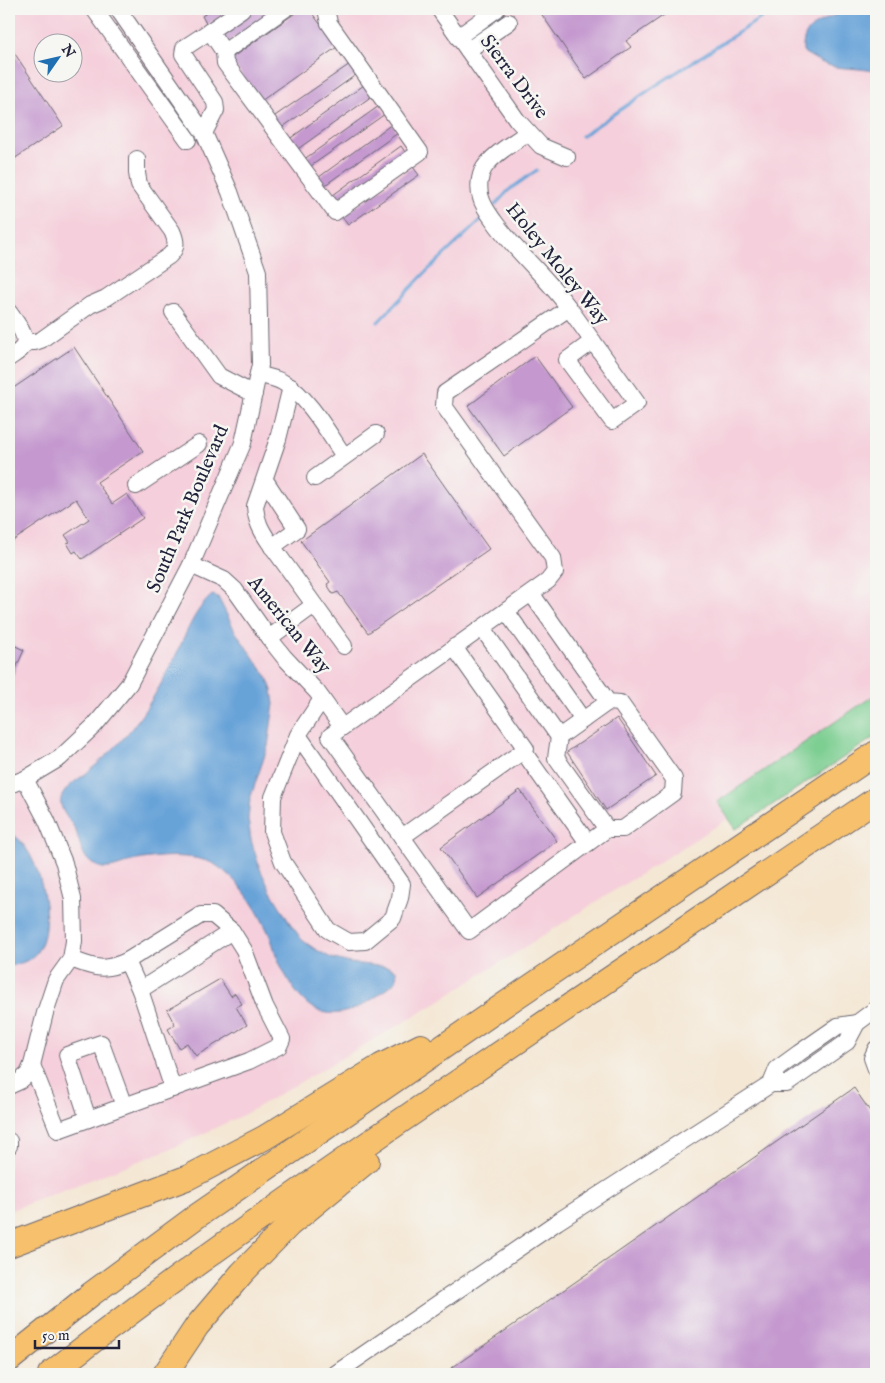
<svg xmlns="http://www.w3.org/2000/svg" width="885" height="1383" font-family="'IM FELL English',serif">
<rect width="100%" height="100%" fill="#f6f6f2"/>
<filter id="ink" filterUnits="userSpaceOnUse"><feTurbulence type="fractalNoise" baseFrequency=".02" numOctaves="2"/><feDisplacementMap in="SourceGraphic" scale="10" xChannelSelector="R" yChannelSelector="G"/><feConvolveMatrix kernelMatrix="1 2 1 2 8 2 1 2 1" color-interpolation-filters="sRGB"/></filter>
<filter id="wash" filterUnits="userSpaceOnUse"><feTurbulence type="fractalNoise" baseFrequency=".0096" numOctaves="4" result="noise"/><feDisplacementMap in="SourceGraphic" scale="20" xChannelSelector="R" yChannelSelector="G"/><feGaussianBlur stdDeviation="1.12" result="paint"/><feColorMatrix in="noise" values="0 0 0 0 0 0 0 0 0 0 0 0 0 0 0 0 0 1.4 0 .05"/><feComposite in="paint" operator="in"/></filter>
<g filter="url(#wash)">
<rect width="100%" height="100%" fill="#f4e7d4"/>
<path fill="#f5cfdb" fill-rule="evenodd" d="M9,9H876V722L829,755L425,1010L245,1114L175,1147L9,1211ZM42,42H72V72H42Z"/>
<path fill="#7bce91" stroke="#4e7866" d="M876,694V736L736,829L717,802Z"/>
<g fill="#67a3d8" stroke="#44628a">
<path d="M843,9H876V72C863,68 849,69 836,67C823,65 814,58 803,52C801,21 827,24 843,9Z"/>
<path d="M212,595L218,597L235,631L267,677L272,690L274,704L268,746L250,799L248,819L251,840L260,869L270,890L288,920L302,940L315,949L331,958L350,963L389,967L397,971L396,981C376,998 347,1021 319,1011C299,1004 284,974 276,955C274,948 272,941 269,934C257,908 239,879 214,864C192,853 156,856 132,861C123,864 113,869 103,868C97,867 90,863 87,859C81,851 79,840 76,831C72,822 63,815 61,805C60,801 61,797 63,794C69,784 79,779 88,772C102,760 116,747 128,733C147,710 161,685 174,659C185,637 193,611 212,595Z"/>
<path d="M9,832C40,847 58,927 36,953C29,962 19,964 9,966Z"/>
</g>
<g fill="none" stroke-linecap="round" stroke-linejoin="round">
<g stroke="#67a3d8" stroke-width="3">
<path d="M582,136L655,86L775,9"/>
<path d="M495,205L509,190L537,170"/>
<path d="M378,322L427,271L485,216"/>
</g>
</g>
<g id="blocks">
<g fill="#c599cf">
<path d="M213,9H232L207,25L202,16Z"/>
<path d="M254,9H277L224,45L216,35Z"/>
<path d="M301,9H309L337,47L261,101L230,59Z"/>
<path d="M538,9H673L626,41L631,47L586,79Z"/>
<path d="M9,45L63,126L11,161L9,158Z"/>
<path d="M350,64L357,74L280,129L272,118Z"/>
<path d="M364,85L372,96L295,151L288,140Z"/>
<path d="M379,106L385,114L308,168L303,160Z"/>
<path d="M392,124L398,133L321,188L315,180Z"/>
<path d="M401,146L407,155L339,204L333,195Z"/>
<path d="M413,167L419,175L348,225L342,217Z"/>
<path d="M74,347L143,451L97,482L112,504L127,494L143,518L82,559L76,551L73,553L67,543L70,542L65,535L89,519L76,499L11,542L9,539V391Z"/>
<path d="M535,356L572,407L504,456L468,406Z"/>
<path d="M422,454L489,549L368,633L338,592L333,594L327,584L330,582L301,541Z"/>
<path d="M9,643L24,650L9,684Z"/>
<path d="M617,718L656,776L606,810L567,752Z"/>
<path d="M520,790L557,841L477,898L441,847Z"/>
<path d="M220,979L231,996L235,993L242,1004L236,1007L247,1025L196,1056L187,1043L179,1048L168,1029L175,1025L167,1010Z"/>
<path d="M854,1088L876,1120V1374H443Z"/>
</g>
</g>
</g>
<g filter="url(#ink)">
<use href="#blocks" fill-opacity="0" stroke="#6c6771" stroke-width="1"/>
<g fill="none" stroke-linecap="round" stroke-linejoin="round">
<defs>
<g id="minor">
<path d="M94,9L188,140"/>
<path d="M242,9L210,31L224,52L285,9"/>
<path d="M439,9L517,120L541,146L567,157"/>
<path d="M458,37L497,9"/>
<path d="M468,50L509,22"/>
<path d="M224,52L225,63L335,212L420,152L329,23L326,9"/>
<path d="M528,132C514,143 494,153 484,168C479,176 478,189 481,198C483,206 489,214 494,221C516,252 546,276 569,308L637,403L612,421L567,360L593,341"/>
<path d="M204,133L216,110L215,102L183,54L184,48L210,31"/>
<path d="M9,312C14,320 31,338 22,348C19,352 13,355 9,358"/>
<path d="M173,312L219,376L254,394"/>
<path d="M25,342H35L41,340L90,305L106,298L169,256C177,248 177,242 172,231L139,185L137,173V159"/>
<path d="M258,374C266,377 277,378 284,383C307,395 329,434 344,456"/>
<path d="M291,387L278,439L255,506C256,521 261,530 269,542L344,646"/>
<path d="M315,478L376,434"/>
<path d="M265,480L297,529L272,547"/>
<path d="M136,486L199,444"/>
<path d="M191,565L224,580L235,590L269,638L284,657L317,692L342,727"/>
<path d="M531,593L608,702L620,703L674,779L673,793L623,829H607L469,931L330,736L548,581L555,572L553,558L444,406L445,393L569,308"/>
<path d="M506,611L583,720"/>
<path d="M482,628L559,737"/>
<path d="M269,638L314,605"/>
<path d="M298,735L273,797L272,832L283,862L328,930L349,942L365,941L393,918L400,898L402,884L298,735L322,699"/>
<path d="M523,751L588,843"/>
<path d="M9,785L25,779L60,758L95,725L129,684L191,565L243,443L260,365L258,272L230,192L204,133L118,9"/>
<path d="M607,829L556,758L559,737L608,702"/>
<path d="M402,837L526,749L454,647"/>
<path d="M127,961L140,990"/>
<path d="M876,1049L872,1058L876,1069"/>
<path d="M32,1065L58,1130L249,1061L279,1046L282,1039L265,1006L244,950L232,931L213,915H201L127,961C103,972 95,968 71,959"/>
<path d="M771,1084L777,1069L799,1053L838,1026L857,1023"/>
<path d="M9,1086L20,1081L28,1074L32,1065L45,1013L56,980L71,959L74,941L73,899L64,863L47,821L25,779"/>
<path d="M173,1089L140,990L232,931"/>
<path d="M88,1119L67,1055L101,1043L124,1106"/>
<path d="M9,1141V1146"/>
<path d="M335,1374L557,1222L771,1084H787L847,1042L857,1023L876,1009"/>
</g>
<g id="highway">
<path d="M9,1245L189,1177L264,1138L381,1066L421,1046"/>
<path d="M9,1360L90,1295L197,1216L514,998L876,753"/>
<path d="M50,1374C179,1273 314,1180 449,1088C591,991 734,895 876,799"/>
<path d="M165,1374L197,1326L242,1273L289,1225L367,1161"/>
</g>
</defs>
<use href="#minor" stroke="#6c6771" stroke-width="18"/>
<use href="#highway" stroke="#6c6771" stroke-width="26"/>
<use href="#minor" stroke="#fff" stroke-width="16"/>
<use href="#highway" stroke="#f7c06c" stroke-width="24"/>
</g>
</g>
<g text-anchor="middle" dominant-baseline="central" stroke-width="5" stroke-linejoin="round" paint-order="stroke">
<g font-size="20" fill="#22223b" stroke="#f6f6f2">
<text transform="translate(514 77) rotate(53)">Sierra Drive</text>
<text transform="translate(557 264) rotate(51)">Holey Moley Way</text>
<text transform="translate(188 509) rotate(-67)">South Park Boulevard</text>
<text transform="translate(289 625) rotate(51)">American Way</text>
</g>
</g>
<rect width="885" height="1383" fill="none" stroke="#f6f6f2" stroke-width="30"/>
<g transform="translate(58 58) rotate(56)"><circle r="24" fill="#f6f6f2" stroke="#a1a1a9"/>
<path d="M0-4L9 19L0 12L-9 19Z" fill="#1f6fb2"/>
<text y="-8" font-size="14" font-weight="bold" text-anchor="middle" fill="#22223b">N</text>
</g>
<path d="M35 1340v8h84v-8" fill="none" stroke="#22223b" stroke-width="2.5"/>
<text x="42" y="1340" font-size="15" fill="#22223b" stroke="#f6f6f2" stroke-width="4" paint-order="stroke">50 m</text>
</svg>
